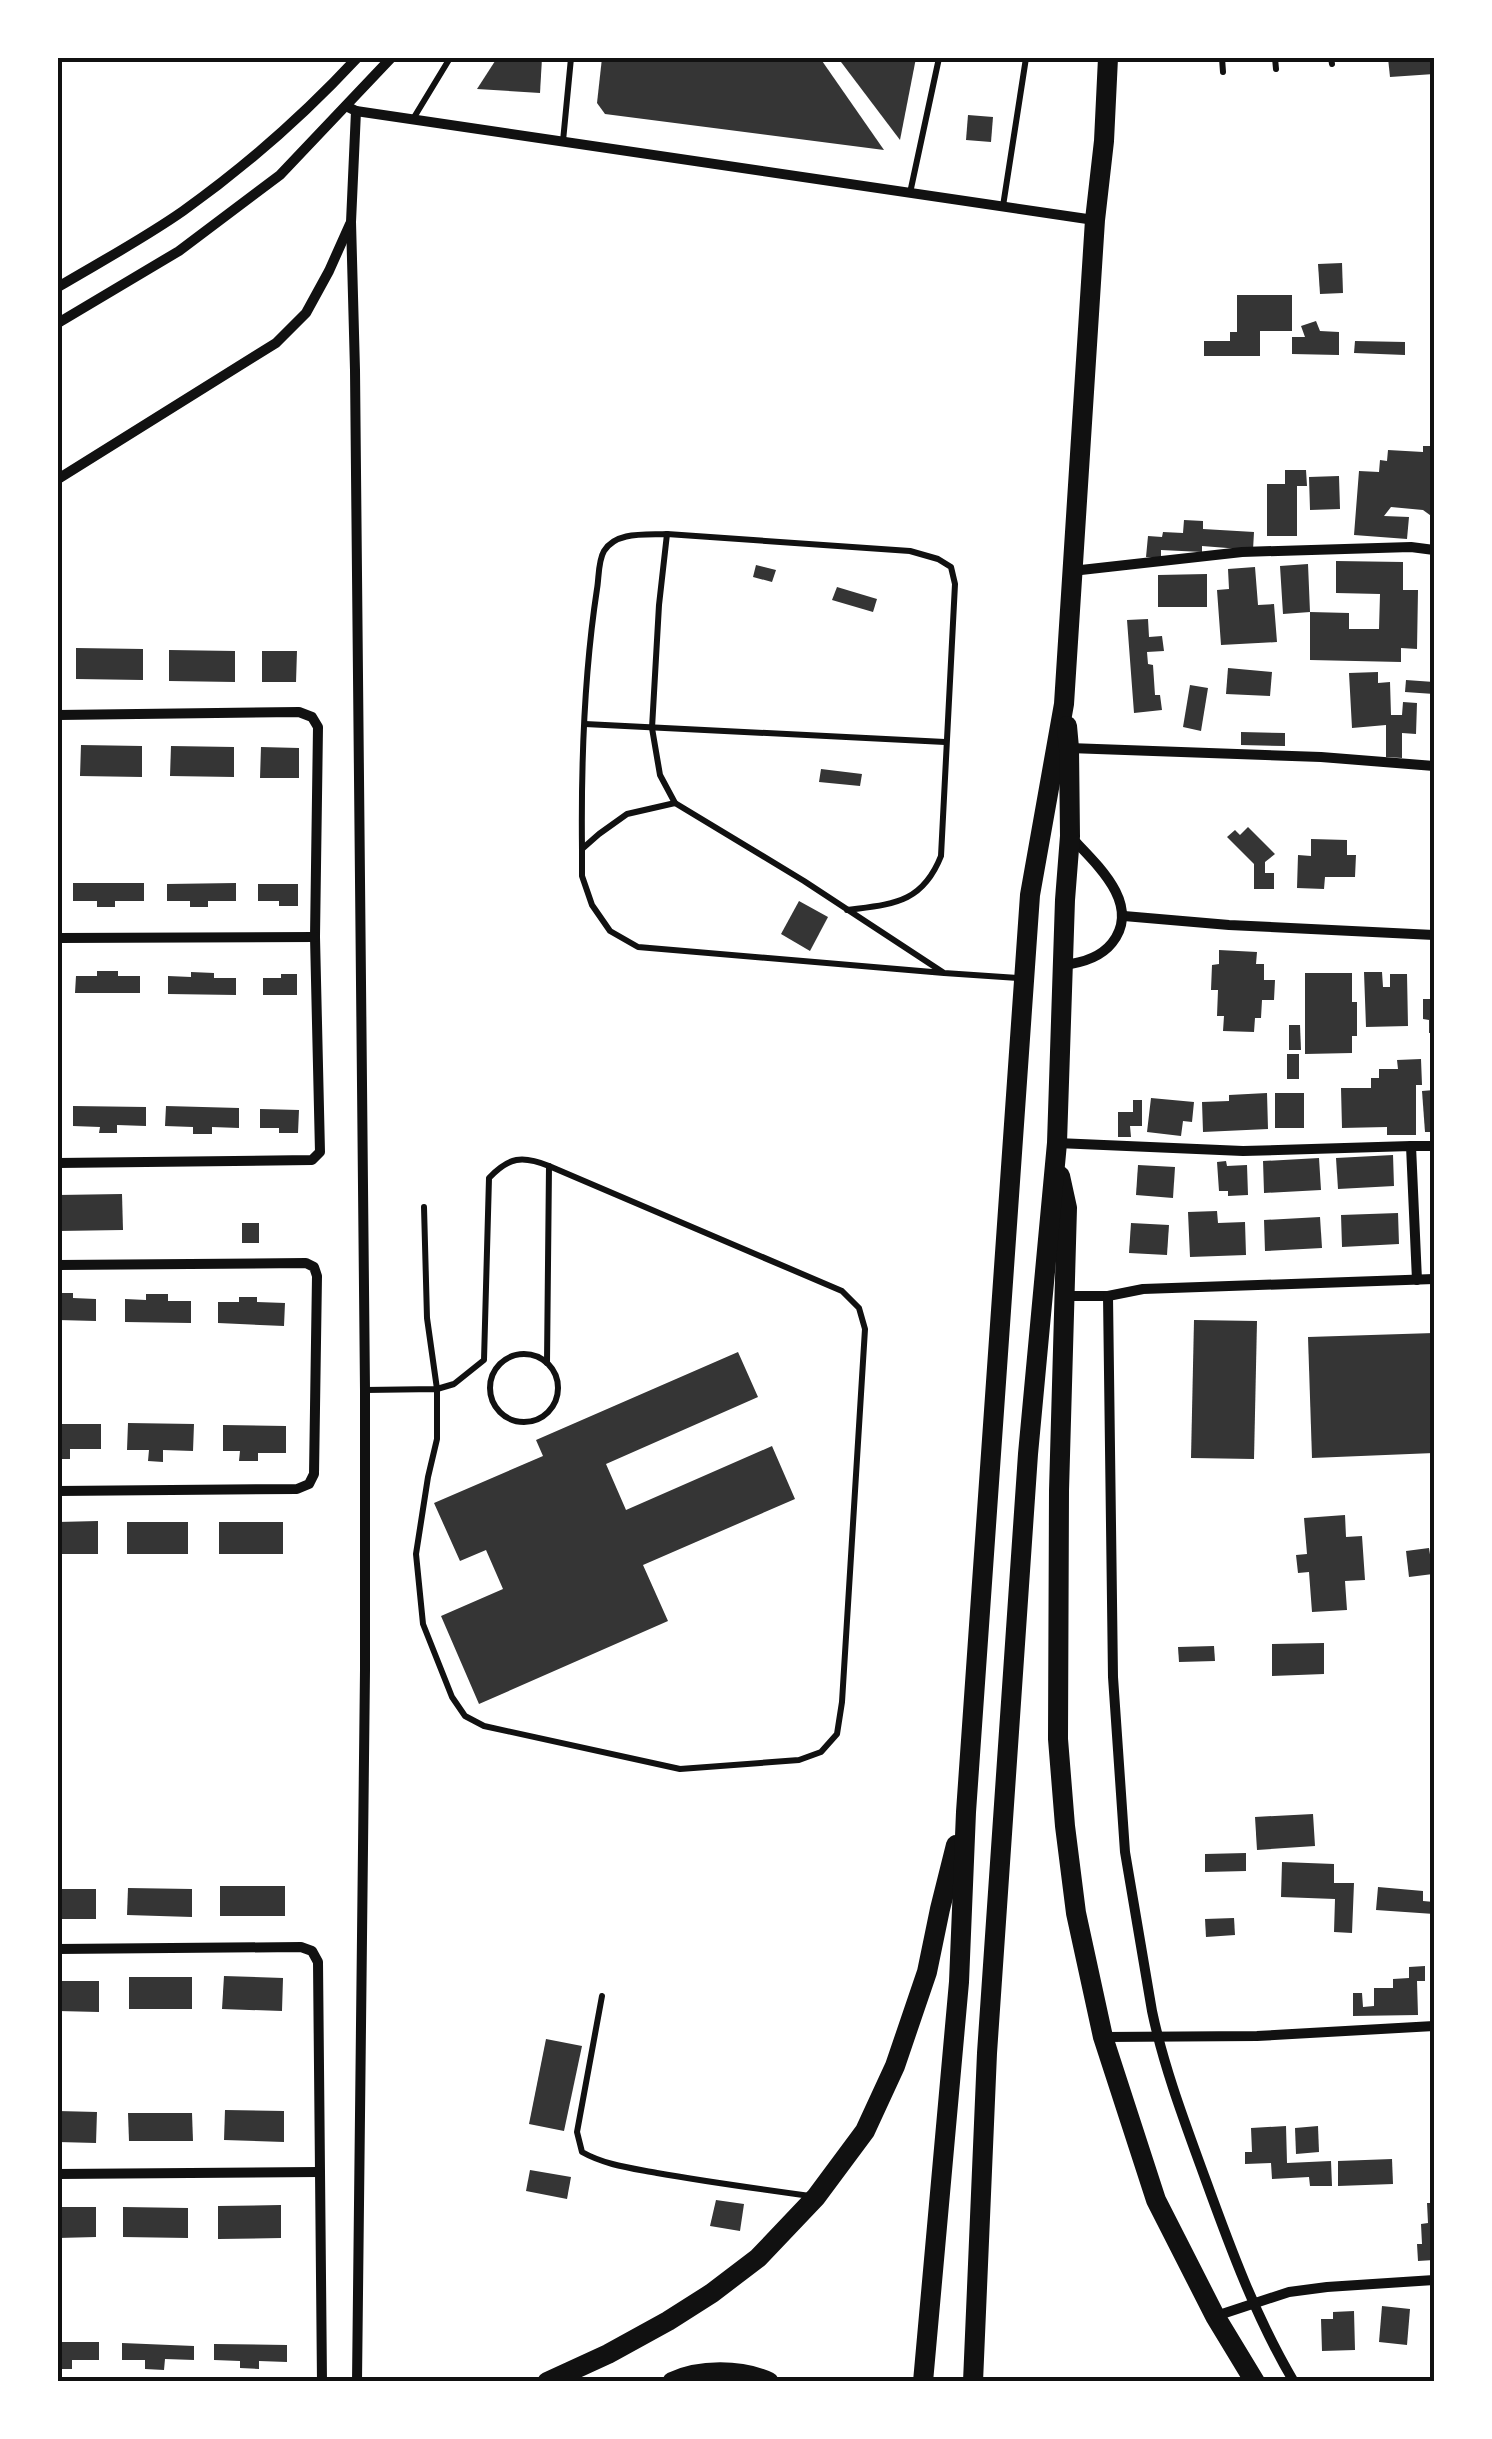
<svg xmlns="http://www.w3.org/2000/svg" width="1492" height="2439" font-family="'Work Sans',sans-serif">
<rect width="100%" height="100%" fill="#fff"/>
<g fill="#353535">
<path d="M497,58H542L540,93L477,89Z"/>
<path d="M602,58H820L884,150L605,114L597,103Z"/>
<path d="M838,58H916L900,140Z"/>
<path d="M1388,58H1434V74L1390,77Z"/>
<path d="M968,115L993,117L991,142L966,140Z"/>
<path d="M1342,263L1343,293L1320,294L1318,264Z"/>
<path d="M1237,295H1292V331H1260V356H1204V341H1230V332H1237Z"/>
<path d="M1316,321L1320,331L1339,332V355L1292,354V337H1305L1301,326Z"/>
<path d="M1355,341L1405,342V355L1354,353Z"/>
<path d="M1423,446H1434V518L1423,510L1391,507L1384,516L1409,517L1407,539L1354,535L1359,471L1379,472L1380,460L1387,461L1388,450L1423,452Z"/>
<path d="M1285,470H1306L1307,486H1297V536H1267V484H1285Z"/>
<path d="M1339,476L1340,509L1310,510L1309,477Z"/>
<path d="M1184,520L1203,521V529L1254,532L1253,550L1202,546V552L1161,550V558L1146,557L1148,536L1162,537L1163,532L1183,533Z"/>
<path d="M1336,561L1403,562V590H1418L1417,649L1401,648V662L1310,660V612L1283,614L1280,566L1308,564L1310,612L1349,613V629H1379L1380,594L1336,593Z"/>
<path d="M756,565L776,570L772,582L753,577Z"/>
<path d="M1255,567L1258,605L1274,604L1277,642L1221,645L1217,590L1229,589L1228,569Z"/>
<path d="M1207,574V607H1158V575Z"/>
<path d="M837,587L877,599L873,612L832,600Z"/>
<path d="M1148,619L1149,637L1162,636L1164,651L1147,652L1148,664L1153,665L1155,695H1160L1162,710L1134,713L1127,620Z"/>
<path d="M76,648L143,649V680L76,679Z"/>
<path d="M169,650L235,651V682L169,681Z"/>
<path d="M262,651H297L296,682H262Z"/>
<path d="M1228,668L1272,672L1270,696L1226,694Z"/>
<path d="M1378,672V683L1390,682L1391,715H1402L1403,702L1417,703L1416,734L1402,733V758L1386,757V725L1352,728L1349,673Z"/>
<path d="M1406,680L1434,682V694L1405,692Z"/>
<path d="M1190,685L1208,688L1201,731L1183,727Z"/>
<path d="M1241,732L1285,733V746L1241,745Z"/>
<path d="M81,745L142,746V777L80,776Z"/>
<path d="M171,746L234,747V777L170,776Z"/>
<path d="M261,747L299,748V778H260Z"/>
<path d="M821,769L862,774L860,786L819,782Z"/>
<path d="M1248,827L1275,854L1265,862V873H1274V889H1254V864L1227,837L1235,830L1240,835Z"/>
<path d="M1311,839L1347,840V855H1356L1355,877H1325L1324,889L1297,888L1298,855L1311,856Z"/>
<path d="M73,883H144V901H115V907H97V901H73Z"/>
<path d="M236,883V901H208V907H190V901H167V884Z"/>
<path d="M258,884H298V906H279V901H258Z"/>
<path d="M799,901L828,917L810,951L781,934Z"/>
<path d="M1219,950L1257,952L1256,964H1264V980H1275L1274,1000H1262L1261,1018H1255L1254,1032L1223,1031L1224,1016H1217L1218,990H1211L1212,965L1219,964Z"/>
<path d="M97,971H118V976H140V993H75L76,976H97Z"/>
<path d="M191,972L214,973V978H236V995L168,994V976L191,977Z"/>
<path d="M1364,972H1382L1383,987H1390V974H1407L1408,1026L1366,1027Z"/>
<path d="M1305,973H1352V1002H1357V1036H1352V1053L1305,1054Z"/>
<path d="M281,974H297V995H263V978H281Z"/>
<path d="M1423,999H1434V1033H1429V1020L1423,1019Z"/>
<path d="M1289,1025H1300L1301,1050H1289Z"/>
<rect x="1287" y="1054" width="12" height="25"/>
<path d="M1421,1059L1422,1085H1416V1135H1387V1127L1342,1128L1341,1088H1371V1078H1379V1069H1398L1397,1060Z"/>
<path d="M1434,1090V1132H1425L1422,1091Z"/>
<path d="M1267,1093L1268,1129L1203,1132L1202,1102L1229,1101V1095Z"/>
<rect x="1275" y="1093" width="29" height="35"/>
<path d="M1151,1098L1194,1102L1192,1122L1183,1121L1181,1136L1147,1132Z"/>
<path d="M1133,1100H1142V1126H1130L1131,1137H1118V1112H1133Z"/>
<path d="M73,1106L146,1107V1126L117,1125V1133H99L100,1127L73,1126Z"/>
<path d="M166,1106L239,1108V1128L212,1127V1134H193V1127L165,1126Z"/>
<path d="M260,1109L299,1110L298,1133H279V1128H260Z"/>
<path d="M1393,1155L1394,1186L1338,1189L1336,1158Z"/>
<path d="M1319,1158L1321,1190L1264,1193L1263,1161Z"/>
<path d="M1226,1161L1227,1166L1247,1165L1248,1195L1228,1196V1191H1219L1217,1162Z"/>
<path d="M1138,1165L1175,1167L1173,1198L1136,1195Z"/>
<path d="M122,1194L123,1230L58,1231V1195Z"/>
<path d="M1217,1211L1218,1223L1245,1222L1246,1255L1190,1257L1188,1212Z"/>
<path d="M1398,1213L1399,1244L1342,1247L1341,1215Z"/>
<path d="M1320,1217L1322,1248L1265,1251L1264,1220Z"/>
<rect x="242" y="1223" width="17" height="20"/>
<path d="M1131,1223L1169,1225L1167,1255L1129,1253Z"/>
<path d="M58,1293H73V1298L96,1299V1321L58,1320Z"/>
<path d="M146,1294H168V1301H191V1323L125,1322V1299L146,1300Z"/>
<path d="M239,1297H257V1302L285,1303L284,1326L218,1323V1302H239Z"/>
<path d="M1194,1320L1257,1321L1254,1459L1191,1458Z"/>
<path d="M1434,1333V1453L1312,1458L1308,1337Z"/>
<path d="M738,1352L758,1397L606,1464L626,1510L772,1446L795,1499L643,1565L668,1621L479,1704L441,1616L503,1589L486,1550L460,1561L434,1503L543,1456L536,1440Z"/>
<path d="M128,1423L194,1424L193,1451L163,1450V1462L148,1461L149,1450H127Z"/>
<path d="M58,1424H101V1449H70V1459H58Z"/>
<path d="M223,1425L286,1426V1453H258V1461H239L240,1451H223Z"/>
<path d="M1345,1515L1346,1537L1362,1536L1365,1580L1345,1581L1347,1610L1312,1612L1309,1572L1298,1573L1296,1555L1307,1554L1304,1518Z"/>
<path d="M98,1521V1554H58V1522Z"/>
<rect x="127" y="1522" width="61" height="32"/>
<rect x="219" y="1522" width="64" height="32"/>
<path d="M1429,1548L1433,1574L1409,1577L1406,1551Z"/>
<path d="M1324,1643V1674L1272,1676V1644Z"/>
<path d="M1214,1646L1215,1661L1179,1662L1178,1647Z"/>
<path d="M1313,1814L1315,1846L1257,1850L1255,1817Z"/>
<path d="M1246,1853V1871L1205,1872V1854Z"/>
<path d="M1282,1862L1334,1864V1883H1354L1352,1933L1334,1932L1335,1899L1281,1897Z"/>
<rect x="220" y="1886" width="65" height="30"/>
<path d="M1378,1887L1423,1891V1901L1434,1902V1914L1376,1910Z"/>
<path d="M128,1888L192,1889V1917L127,1915Z"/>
<rect x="58" y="1889" width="38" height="30"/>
<path d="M1234,1918L1235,1935L1206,1937L1205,1919Z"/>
<path d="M1425,1966V1981H1417L1418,2015L1353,2016V1993H1362L1363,2007L1374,2006V1988H1393V1979L1409,1978V1967Z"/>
<path d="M224,1976L283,1978L282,2011L222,2009Z"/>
<rect x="129" y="1977" width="63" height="32"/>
<path d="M58,1981H99V2012L58,2011Z"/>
<path d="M546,2039L582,2046L564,2131L529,2124Z"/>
<path d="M225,2110L284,2111V2142L224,2140Z"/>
<path d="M58,2111L97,2112L96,2143L58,2142Z"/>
<path d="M128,2113H192L193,2141H129Z"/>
<path d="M1286,2126L1287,2163L1331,2161L1332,2186H1310L1309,2177L1272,2179L1271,2163L1245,2164V2152H1252L1251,2128Z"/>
<path d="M1318,2126L1319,2152L1296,2154L1295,2128Z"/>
<path d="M1392,2159L1393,2184L1338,2186V2161Z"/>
<path d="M530,2170L571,2177L567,2199L526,2191Z"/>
<path d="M716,2200L744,2204L740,2231L710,2226Z"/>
<path d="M1427,2203H1434V2260L1418,2261L1417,2244H1422L1421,2224L1428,2223Z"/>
<path d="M281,2205V2238L218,2239V2206Z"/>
<path d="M58,2207H96V2237L58,2238Z"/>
<path d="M123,2207L188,2208V2238L123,2237Z"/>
<path d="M1382,2306L1410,2309L1407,2345L1379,2342Z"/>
<path d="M1354,2311L1355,2350L1322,2351L1321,2319H1333V2312Z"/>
<path d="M58,2342H99V2360H72V2369H58Z"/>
<path d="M122,2343L194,2346V2360L165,2359L164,2370L145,2369V2360H122Z"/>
<path d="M214,2344L287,2345V2362L259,2361V2369L240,2368V2361L214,2360Z"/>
</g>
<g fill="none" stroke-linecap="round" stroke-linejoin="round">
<g stroke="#111" stroke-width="6">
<path d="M1222,58L1223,72"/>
<path d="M1275,58L1276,69"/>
<path d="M1331,58L1332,64"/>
<path d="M413,119L450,58"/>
<path d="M563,141L571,58"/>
<path d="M910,193L939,58"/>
<path d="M1003,206L1026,58"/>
<path d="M667,534L659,605L652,728L660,775L675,803"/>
<path d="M585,724L945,742"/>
<path d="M582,849C581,763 584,674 597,589C599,578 598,561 604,551C616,531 646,535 667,534L910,551L938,559L951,567L955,584L941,856C922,904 892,904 847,910"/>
<path d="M944,973L638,947L610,931L592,905L582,876V849L599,834L627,814L675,803L804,881L944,973L1018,978"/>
<circle cx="524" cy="1388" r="34"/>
<path d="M547,1363L549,1166"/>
<path d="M365,1390L437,1389V1439L428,1477L416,1554L423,1624L452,1697L465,1716L484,1726L680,1769L799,1760L821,1752L837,1734L842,1702L865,1329L859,1308L842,1291L549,1166C522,1155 509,1157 489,1178L484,1360L454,1384L437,1389L427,1318L424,1207"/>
<path d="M602,1996L577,2132L582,2152C605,2165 631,2168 657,2173C708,2182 759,2189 810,2196"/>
</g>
<g stroke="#111" stroke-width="10">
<path d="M346,106L356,111L351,222L355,370L365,1390V1670L357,2382"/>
<path d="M356,111L1094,220"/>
<path d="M58,287C100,262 143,239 183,211C246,166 305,114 357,58"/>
<path d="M58,323L179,251L280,175L391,58"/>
<path d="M58,479L276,343L306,313L329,271L350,224"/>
<path d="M1072,571L1242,552L1411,547L1434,550"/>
<path d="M58,715L299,712L312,717L318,727L315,937L320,1152L312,1160L58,1163"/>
<path d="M1069,748L1321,757L1434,766"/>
<path d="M1124,916L1229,925L1434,935"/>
<path d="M58,938L315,937"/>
<path d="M1063,965C1082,963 1100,958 1112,943C1143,904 1095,863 1070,836"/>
<path d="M1057,1143L1243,1151L1411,1146L1417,1280"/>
<path d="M1411,1146H1434"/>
<path d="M58,1265L306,1263L314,1267L317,1276L314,1474L309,1484L297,1489L58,1491"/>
<path d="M1064,1296H1108"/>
<path d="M58,1949L301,1947L312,1951L318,1962L322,2382"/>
<path d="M1104,2037L1257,2036L1434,2026"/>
<path d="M58,2174L319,2172"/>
<path d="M1216,2316L1289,2292L1327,2287L1434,2280"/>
<path d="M1294,2382C1256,2318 1230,2247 1205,2178C1185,2123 1164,2068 1152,2011L1125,1852L1113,1677L1108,1296L1143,1289L1434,1279"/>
</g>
<g stroke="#111" stroke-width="20">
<path d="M1060,1176L1067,1208L1059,1491L1058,1739L1065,1826L1076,1913L1103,2037L1156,2200L1215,2316L1255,2382"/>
<path d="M547,2382L608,2354L668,2321L712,2293L758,2258L816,2197L865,2131L895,2066L927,1972L940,1909L956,1845"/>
<path d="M672,2382C699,2369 741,2369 769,2382"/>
<path d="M923,2382L959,1982L966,1812L1030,895L1064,704L1095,220L1104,141L1108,58"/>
<path d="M973,2382L987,2053L1028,1454L1057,1143L1065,900L1070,836L1069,748L1067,726"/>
</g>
</g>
<rect width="1492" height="2439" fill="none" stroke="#ffffff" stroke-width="120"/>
<rect x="60" y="60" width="1372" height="2319" fill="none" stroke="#111" stroke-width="4"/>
</svg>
